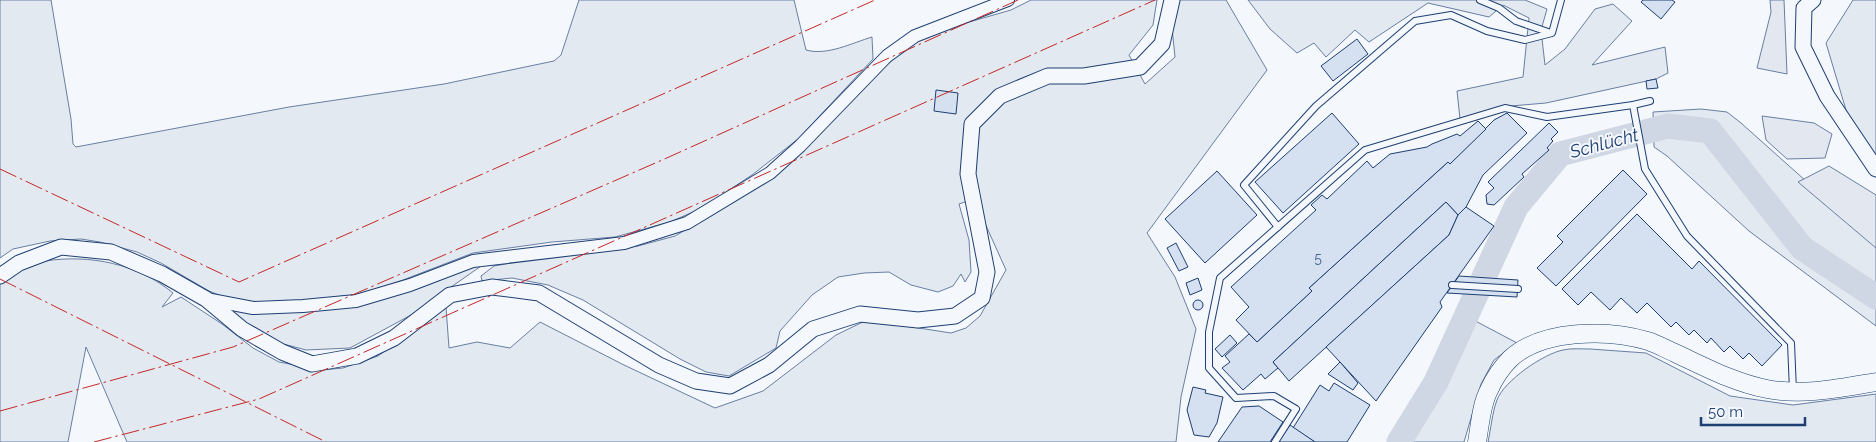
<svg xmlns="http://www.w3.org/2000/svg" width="1876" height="442" font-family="Raleway,sans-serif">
<rect width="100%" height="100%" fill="#f4f7fb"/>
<g fill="#e3e9f0" stroke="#687fa3">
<path d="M0,0H51L71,119L73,144L76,147L289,107L444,84L554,61L561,55L579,0H794L806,50C827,56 852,43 872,37L873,59L798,139L752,175L702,208L670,222L615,237L552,242L473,253L403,280L361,294L291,302H254L224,297L209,291L161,263L137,252L100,242L81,239L50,241L13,249L0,258Z"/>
<path d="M1031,0H1157L1153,25L1129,55L1145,84L1175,57L1172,28L1178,0H1226L1267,70L1147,233L1175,277L1196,329L1181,397L1176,442H127L86,347L68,442H0V281C14,273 29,263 45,261C90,254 138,264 173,293L162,307L181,297L222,324L253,348L279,362L322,370L343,368L378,356L446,307L449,348L477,342L510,348L540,322L624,365L715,408L763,391L836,335L867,320L951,333L966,328L980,316L1006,270L974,199L959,204L969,240L971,272L965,282L961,274L953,286L938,292L911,285L889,272L864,273L838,277L812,295L780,331L776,348L729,376L706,372L680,359L583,300L548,285L512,278L482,281L481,276L494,266L528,260L610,250L638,246L675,236L735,201L869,82L917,37L1011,10Z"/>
<path d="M1248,0H1525L1547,9L1541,30L1545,65L1565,49L1595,9L1613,4L1632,21L1592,65L1665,47L1668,73L1656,79L1546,103L1499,107L1460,119L1457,91L1523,77L1529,18L1503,5L1489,17L1428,3L1369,42L1355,30L1326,57L1314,43L1297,53L1270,29Z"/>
<path d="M1853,0H1876V157L1846,110L1826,43Z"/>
<path d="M1701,109L1727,112L1741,123L1844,215L1876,239V326L1749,231L1667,156L1654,147L1653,112Z"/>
<path d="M484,264L411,315L350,348L306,350L276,342L224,309H329L468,267Z"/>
<path d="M1466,316L1517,343L1494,360L1481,384L1464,442H1389Z"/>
<path d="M1590,349L1646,353L1730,396L1793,405L1876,394V442H1488C1491,429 1492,413 1497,400C1504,381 1543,354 1563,350C1571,348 1581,349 1590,349Z"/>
</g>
<g fill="#e3e8f0" stroke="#687fa3">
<path d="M1770,0H1784L1787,74L1757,68L1771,12Z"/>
<path d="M1762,116L1814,123L1832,134L1825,158L1787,159L1766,140Z"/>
<path d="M1829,166L1876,195V248L1798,182Z"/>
</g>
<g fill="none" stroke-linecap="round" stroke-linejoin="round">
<path stroke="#cfd7e4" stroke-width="25" d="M1399,442L1436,382L1516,207L1560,154L1668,126L1710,131L1802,248L1876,297"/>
</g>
<g fill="#d5e0f0" stroke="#1d3f73">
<path d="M1643,0H1672L1675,2L1661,19L1641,2Z"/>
<path d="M1357,39L1368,54L1333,81L1321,66Z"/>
<path d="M1656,79L1658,88L1647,89L1646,81Z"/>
<path d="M936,90L958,93L956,114L934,111Z"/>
<path d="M1332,113L1359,144L1283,213L1255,182Z"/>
<path d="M1507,113L1527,133L1483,175L1466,207L1458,215L1446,202L1273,362L1278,368L1265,379L1261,374L1243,390L1222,368L1230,362L1225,356L1249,334L1257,342L1312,291L1309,288L1448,162L1450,164L1494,120Z"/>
<path d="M1478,121L1486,129L1450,164L1448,162L1309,288L1312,291L1257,342L1236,320L1249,307L1231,287L1316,210L1311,205L1322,195L1327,199L1367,161L1373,168L1390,154L1427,147L1432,144L1457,134L1460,136Z"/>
<path d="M1549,123L1558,132L1551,139L1553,141L1547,148L1549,150L1522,174L1524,177L1494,205L1487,204L1486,195L1494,188L1488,182Z"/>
<path d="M1623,170L1647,194L1556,286L1537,268L1563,242L1557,236Z"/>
<path d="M1217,171L1257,215L1205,263L1165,219Z"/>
<path d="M1446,202L1458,215L1449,235L1289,381L1273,362Z"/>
<path d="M1466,207L1494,226L1440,302L1442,307L1376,401L1326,347L1449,235L1458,215Z"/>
<path d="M1637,214L1692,269L1699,261L1782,345L1762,366L1749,353L1743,359L1730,346L1724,352L1711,338L1707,343L1694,330L1689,335L1676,322L1671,327L1647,303L1637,313L1621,298L1610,310L1591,292L1578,305L1562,289Z"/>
<path d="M1176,243L1188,267L1179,271L1167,248Z"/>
<path d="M1459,276L1518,280L1517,297L1447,293Z"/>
<path d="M1198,278L1202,290L1190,295L1186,283Z"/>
<circle cx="1198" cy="305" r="5"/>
<path d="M1230,335L1237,343L1222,357L1215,349Z"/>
<path d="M1340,362L1358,383L1353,390L1328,374Z"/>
<path d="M1334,383L1370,405L1347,442H1315L1293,428L1320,385L1329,391Z"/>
<path d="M1193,387L1206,390L1205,393L1223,397L1217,423L1209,437L1194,435L1187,410Z"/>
<path d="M1259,406L1283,422L1270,442H1218L1242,407Z"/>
<path d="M1290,425L1315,442H1278Z"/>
</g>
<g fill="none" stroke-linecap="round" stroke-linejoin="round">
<defs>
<g id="service">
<path d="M1480,0L1499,8L1516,21L1551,33"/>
<path d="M1633,105L1645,169L1687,236L1791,343L1793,391"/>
<path d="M1278,227L1244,185L1316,106L1415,21L1451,15L1487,31L1525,40L1552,33L1561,0"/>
<path d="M1452,285L1518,289"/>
<path d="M1275,442L1296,409L1274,396L1236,398L1209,368V332L1220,278L1365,150L1505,108L1547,117L1633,105L1650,101"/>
</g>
<path id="minor" d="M206,299L253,308L303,306L356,301L410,285L473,261L624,243L687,223L770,173L800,146L887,56L915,36L1008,0"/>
<g id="tertiary">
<path d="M1813,0L1804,8L1803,47L1827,96L1876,169"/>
<path d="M0,276L19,263L61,247L111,252L162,274L206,299L242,329L282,352L312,364L357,356L394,338L450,295L492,287L539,293L659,365L696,381L730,386L769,365L813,329L860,314L918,320L955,316L982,298L987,272L968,174L972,124L1000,96L1048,76H1084L1140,67L1162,44L1172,0"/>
</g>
<path id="secondary" d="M1477,442C1480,426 1481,405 1489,390C1494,379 1501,368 1510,359C1542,329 1608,329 1648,341C1657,344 1666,349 1675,353C1705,367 1735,383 1767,389C1803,396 1841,388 1876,382"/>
</defs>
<use href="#service" stroke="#1d3f73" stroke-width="8"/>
<use href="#minor" stroke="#1d3f73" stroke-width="14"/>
<use href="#tertiary" stroke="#1d3f73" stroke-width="17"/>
<use href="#secondary" stroke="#1d3f73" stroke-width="19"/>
<use href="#service" stroke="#f4f7fb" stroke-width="6"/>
<use href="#minor" stroke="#f4f7fb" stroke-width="12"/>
<use href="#tertiary" stroke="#f4f7fb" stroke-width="15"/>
<use href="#secondary" stroke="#f4f7fb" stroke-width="18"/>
<g stroke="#c62828" stroke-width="1" stroke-dasharray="18 4 2.5 4" stroke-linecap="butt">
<path d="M0,169L239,282L875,0"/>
<path d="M0,279L326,442"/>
<path d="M0,411L233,347L660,161L1018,0"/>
<path d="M94,442L259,399L1155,0"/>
</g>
</g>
<g text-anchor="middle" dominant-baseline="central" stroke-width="4" stroke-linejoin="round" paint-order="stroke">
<g font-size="14" fill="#4b6792">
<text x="1318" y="258">5</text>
</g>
<g font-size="18" font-style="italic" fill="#1d3f73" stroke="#f4f7fb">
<text transform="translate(1604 143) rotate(-15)">Schlücht</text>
</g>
</g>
<path d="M1701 417v8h104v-8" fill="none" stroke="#1d3f73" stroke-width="2.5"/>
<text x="1708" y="417" font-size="15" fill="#1d3f73" stroke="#f4f7fb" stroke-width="4" paint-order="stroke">50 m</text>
</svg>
